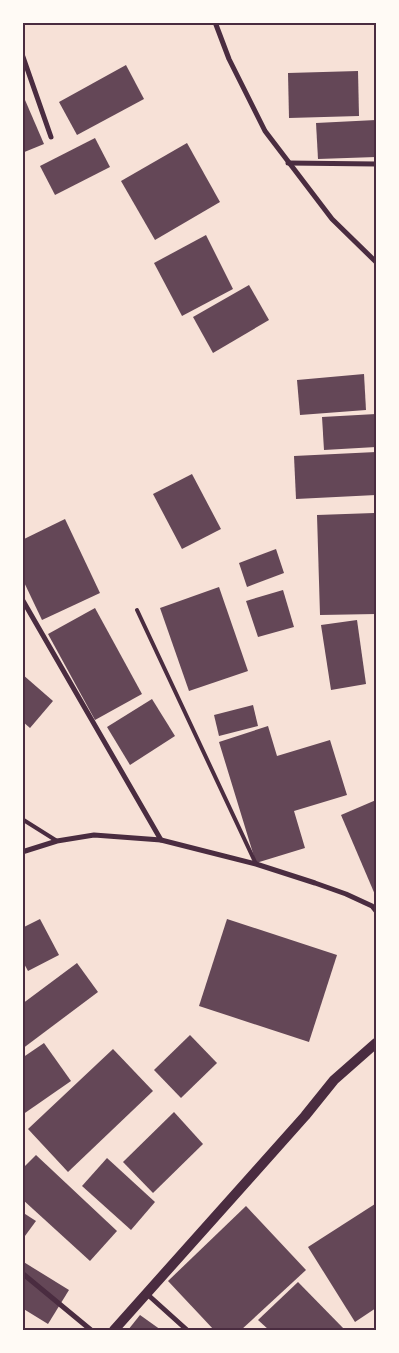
<svg xmlns="http://www.w3.org/2000/svg" width="399" height="1353" font-family="'Fira Sans Condensed',sans-serif">
<rect width="100%" height="100%" fill="#f7e1d7"/>
<g fill="#644757">
<path d="M126,65L144,99L77,135L59,102Z"/>
<path d="M358,71L359,116L289,118L288,73Z"/>
<path d="M22,93L44,144L22,153Z"/>
<path d="M376,120V157L318,159L316,123Z"/>
<path d="M95,138L110,167L55,195L40,166Z"/>
<path d="M187,143L220,202L155,240L121,181Z"/>
<path d="M206,235L233,289L182,316L154,263Z"/>
<path d="M249,285L269,320L213,353L193,317Z"/>
<path d="M364,374L366,410L300,415L297,380Z"/>
<path d="M376,414V447L324,450L322,417Z"/>
<path d="M376,452V495L296,499L294,456Z"/>
<path d="M192,474L221,529L182,549L153,494Z"/>
<path d="M374,513L376,614L320,615L317,515Z"/>
<path d="M65,519L100,593L42,620L22,578V540Z"/>
<path d="M276,549L284,573L247,587L239,563Z"/>
<path d="M219,587L248,671L189,691L160,608Z"/>
<path d="M283,590L294,627L258,637L246,601Z"/>
<path d="M95,608L142,694L95,720L48,634Z"/>
<path d="M357,620L366,684L331,690L321,625Z"/>
<path d="M22,674L53,701L30,728L22,721Z"/>
<path d="M152,699L175,736L130,765L107,727Z"/>
<path d="M253,705L258,726L219,736L214,715Z"/>
<path d="M268,726L277,756L330,740L347,795L294,811L305,848L256,863L219,742Z"/>
<path d="M376,800V897L341,815Z"/>
<path d="M40,919L59,955L28,971L22,960V928Z"/>
<path d="M227,919L337,955L309,1042L199,1006Z"/>
<path d="M77,963L98,992L22,1049V1004Z"/>
<path d="M190,1035L217,1063L181,1098L154,1070Z"/>
<path d="M44,1043L71,1081L22,1115V1058Z"/>
<path d="M113,1049L153,1091L68,1172L28,1129Z"/>
<path d="M174,1112L203,1144L153,1193L123,1162Z"/>
<path d="M36,1155L117,1231L90,1261L22,1199V1169Z"/>
<path d="M107,1158L155,1202L131,1230L82,1186Z"/>
<path d="M375,1204L376,1206V1308L355,1322L308,1247Z"/>
<path d="M246,1206L306,1270L241,1330H214L168,1281Z"/>
<path d="M22,1212L36,1221L22,1240Z"/>
<path d="M22,1261L69,1290L48,1324L22,1308Z"/>
<path d="M298,1282L345,1330H269L258,1320Z"/>
<path d="M140,1315L161,1330H128Z"/>
</g>
<g fill="none" stroke-linecap="round" stroke-linejoin="round">
<g stroke="#4a2c40" stroke-width="4">
<path d="M137,610L256,864"/>
<path d="M22,819L57,841"/>
</g>
<g stroke="#4a2c40" stroke-width="5">
<path d="M215,22L229,59L265,131L332,219L376,262"/>
<path d="M22,54L51,137"/>
<path d="M288,163L376,164"/>
<path d="M22,599L161,840"/>
<path d="M22,852L57,841L94,835L161,840L256,864L315,883L346,894L372,906L376,911"/>
<path d="M22,1273L91,1330"/>
<path d="M147,1294L187,1330"/>
</g>
<path stroke="#4a2c40" stroke-width="10" d="M114,1330L305,1116L334,1080L376,1043"/>
</g>
<rect width="399" height="1353" fill="none" stroke="#fffaf5" stroke-width="48"/>
<rect x="24" y="24" width="351" height="1305" fill="none" stroke="#4a2c40" stroke-width="2"/>
</svg>
